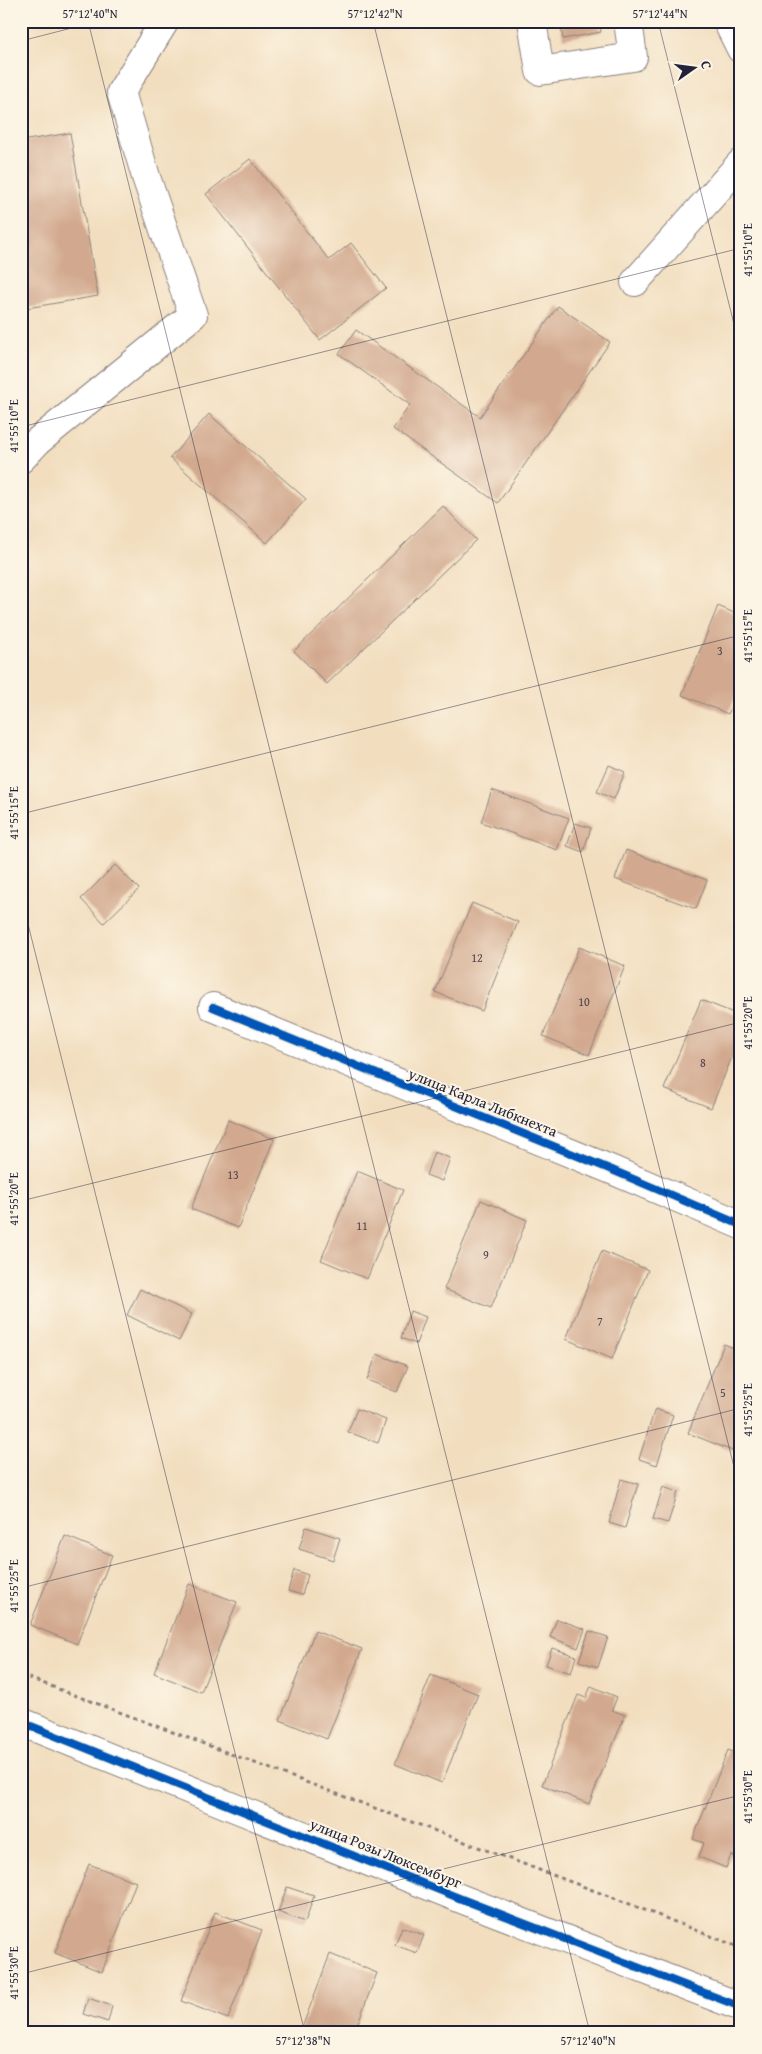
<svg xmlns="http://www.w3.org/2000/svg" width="762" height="2054" font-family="'Gentium Book Plus',serif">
<rect width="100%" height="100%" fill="#fcf5e5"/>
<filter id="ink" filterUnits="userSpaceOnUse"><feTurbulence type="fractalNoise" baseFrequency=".02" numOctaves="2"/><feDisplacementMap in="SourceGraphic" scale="10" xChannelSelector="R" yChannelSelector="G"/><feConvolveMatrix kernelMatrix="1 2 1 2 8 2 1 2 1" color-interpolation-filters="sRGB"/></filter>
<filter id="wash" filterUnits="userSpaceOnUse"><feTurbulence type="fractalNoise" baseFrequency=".0096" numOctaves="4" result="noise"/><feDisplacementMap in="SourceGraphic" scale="20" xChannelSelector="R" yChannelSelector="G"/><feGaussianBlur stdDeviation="1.12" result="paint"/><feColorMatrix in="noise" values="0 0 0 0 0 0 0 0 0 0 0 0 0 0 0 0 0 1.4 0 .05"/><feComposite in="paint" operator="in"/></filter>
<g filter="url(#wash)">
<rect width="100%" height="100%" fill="#f2debf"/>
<g id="blocks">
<g fill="#d2a98e">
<path d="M560,21H599L601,32L563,39Z"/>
<path d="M70,133L98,296L21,309V141Z"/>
<path d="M250,159L329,260L351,243L386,288L320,340L206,194Z"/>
<path d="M558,306L610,342L498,503L393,429L410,405L339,354L356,330L480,417Z"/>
<path d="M209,414L306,499L267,543L170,458Z"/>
<path d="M443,506L476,540L327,684L294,651Z"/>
<path d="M718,606L741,616V684L728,714L682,695Z"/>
<path d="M609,765L625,772L614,799L597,792Z"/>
<path d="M492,790L569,818L557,850L481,822Z"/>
<path d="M575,823L591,828L583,852L567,846Z"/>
<path d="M626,850L707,880L696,909L615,879Z"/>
<path d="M115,865L139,889L104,923L81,899Z"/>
<path d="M472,903L518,922L482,1011L435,992Z"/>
<path d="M579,947L625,966L589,1055L543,1036Z"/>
<path d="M701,1000L741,1016V1035L711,1108L664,1089Z"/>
<path d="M228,1120L274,1139L238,1228L191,1209Z"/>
<path d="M434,1152L450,1158L442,1181L426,1175Z"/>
<path d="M357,1171L403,1190L367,1279L321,1260Z"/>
<path d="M481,1200L527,1220L491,1308L444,1289Z"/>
<path d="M602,1251L648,1270L612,1359L566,1339Z"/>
<path d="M140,1289L192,1314L179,1341L127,1315Z"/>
<path d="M410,1311L426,1317L416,1344L401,1338Z"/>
<path d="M724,1344L741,1351V1438L735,1452L688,1433Z"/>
<path d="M377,1354L408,1366L397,1392L367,1380Z"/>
<path d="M357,1409L386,1420L378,1443L348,1432Z"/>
<path d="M655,1409L673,1415L657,1465L639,1459Z"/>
<path d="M621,1479L638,1484L625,1528L609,1523Z"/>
<path d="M663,1487L678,1492L668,1523L653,1519Z"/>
<path d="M306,1527L340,1538L333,1560L299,1549Z"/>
<path d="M65,1536L112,1555L77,1644L30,1625Z"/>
<path d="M294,1570L308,1575L302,1595L288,1591Z"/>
<path d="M189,1584L237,1602L201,1692L154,1673Z"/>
<path d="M557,1619L585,1629L578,1648L550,1637Z"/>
<path d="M315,1631L362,1649L327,1739L280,1720Z"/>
<path d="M589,1631L608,1637L598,1667L579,1661Z"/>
<path d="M552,1648L576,1656L571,1673L546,1665Z"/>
<path d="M431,1675L478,1694L442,1783L395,1764Z"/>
<path d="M591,1686L617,1697L612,1710L625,1715L589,1804L542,1785L578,1695L586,1698Z"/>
<path d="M741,1748V1855L739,1859L731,1855L726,1868L699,1857L704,1843L693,1839L728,1750L738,1754Z"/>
<path d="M89,1864L136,1882L102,1972L55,1953Z"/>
<path d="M287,1887L314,1896L305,1922L278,1912Z"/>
<path d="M215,1912L262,1930L228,2019L181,2001Z"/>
<path d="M402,1927L424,1935L417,1953L395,1945Z"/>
<path d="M330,1954L377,1973L354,2033H300Z"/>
<path d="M88,1998L112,2006L108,2022L83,2014Z"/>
</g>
</g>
</g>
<g filter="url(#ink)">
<use href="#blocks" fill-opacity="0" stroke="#8a807d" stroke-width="1"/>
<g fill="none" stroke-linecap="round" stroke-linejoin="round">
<defs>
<g id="minor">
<path d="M532,21L540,71L633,57L628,21"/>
<path d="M727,21L741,49"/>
<path d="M635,282L741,163"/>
<path d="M21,459L38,441L193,315L146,177L121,92L165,21"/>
<path d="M213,1007L612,1170L741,1225"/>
<path d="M21,1722L464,1900L741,2007"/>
</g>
</defs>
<use href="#minor" stroke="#8a807d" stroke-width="30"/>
<path stroke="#8a807d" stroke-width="3" stroke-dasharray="4 4" stroke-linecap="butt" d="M21,1675L627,1903L741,1948"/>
<use href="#minor" stroke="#fff" stroke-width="28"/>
<defs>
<g id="cycleway">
<path d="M213,1007L612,1170L741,1225"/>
<path d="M21,1722L464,1900L741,2007"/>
</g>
</defs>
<use href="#cycleway" stroke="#fcf5e5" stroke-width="11"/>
<use href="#cycleway" stroke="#0057b8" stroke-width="8"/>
</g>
</g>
<path fill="none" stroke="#22223b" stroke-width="1" stroke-opacity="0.45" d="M88,21L590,2033M373,21L741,1495M658,21L741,352M21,41L99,21M21,427L741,248M21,814L741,635M21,896L305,2033M21,1201L741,1022M21,1588L741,1408M21,1974L741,1795"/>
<g text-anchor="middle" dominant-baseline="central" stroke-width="4" stroke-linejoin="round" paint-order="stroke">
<g font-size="12" fill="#4e4450">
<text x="720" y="650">3</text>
<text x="477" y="957">12</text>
<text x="584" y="1001">10</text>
<text x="703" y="1062">8</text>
<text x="233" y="1174">13</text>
<text x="362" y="1225">11</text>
<text x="486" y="1254">9</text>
<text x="600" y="1321">7</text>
<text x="723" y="1392">5</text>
</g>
<g font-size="15" fill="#22223b" stroke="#fcf5e5">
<text transform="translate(483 1102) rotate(22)">улица Карла Либкнехта</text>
<text transform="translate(386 1853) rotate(22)">улица Розы Люксембург</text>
</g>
</g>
<rect width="762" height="2054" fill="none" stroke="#fcf5e5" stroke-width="55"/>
<g transform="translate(694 68) rotate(76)" stroke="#fcf5e5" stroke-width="4" paint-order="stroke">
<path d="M0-4L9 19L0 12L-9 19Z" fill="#22223b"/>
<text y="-8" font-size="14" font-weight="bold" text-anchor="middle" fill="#22223b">С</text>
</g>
<rect x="28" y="28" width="706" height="1998" fill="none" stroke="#22223b" stroke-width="2"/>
<g font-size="12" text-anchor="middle" fill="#22223b">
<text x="90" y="18">57°12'40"N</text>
<text x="375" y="18">57°12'42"N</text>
<text x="660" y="18">57°12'44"N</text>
<text transform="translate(748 250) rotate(-90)" y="4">41°55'10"E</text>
<text transform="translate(14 426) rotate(-90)" y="4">41°55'10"E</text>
<text transform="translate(748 636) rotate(-90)" y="4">41°55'15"E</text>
<text transform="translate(14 813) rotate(-90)" y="4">41°55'15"E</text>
<text transform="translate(748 1023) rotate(-90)" y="4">41°55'20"E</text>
<text transform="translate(14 1199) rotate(-90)" y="4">41°55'20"E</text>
<text transform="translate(748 1410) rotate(-90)" y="4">41°55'25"E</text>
<text transform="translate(14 1586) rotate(-90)" y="4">41°55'25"E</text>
<text transform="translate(748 1797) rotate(-90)" y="4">41°55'30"E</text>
<text transform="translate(14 1973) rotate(-90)" y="4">41°55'30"E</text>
<text x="303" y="2045">57°12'38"N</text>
<text x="588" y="2045">57°12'40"N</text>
</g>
</svg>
